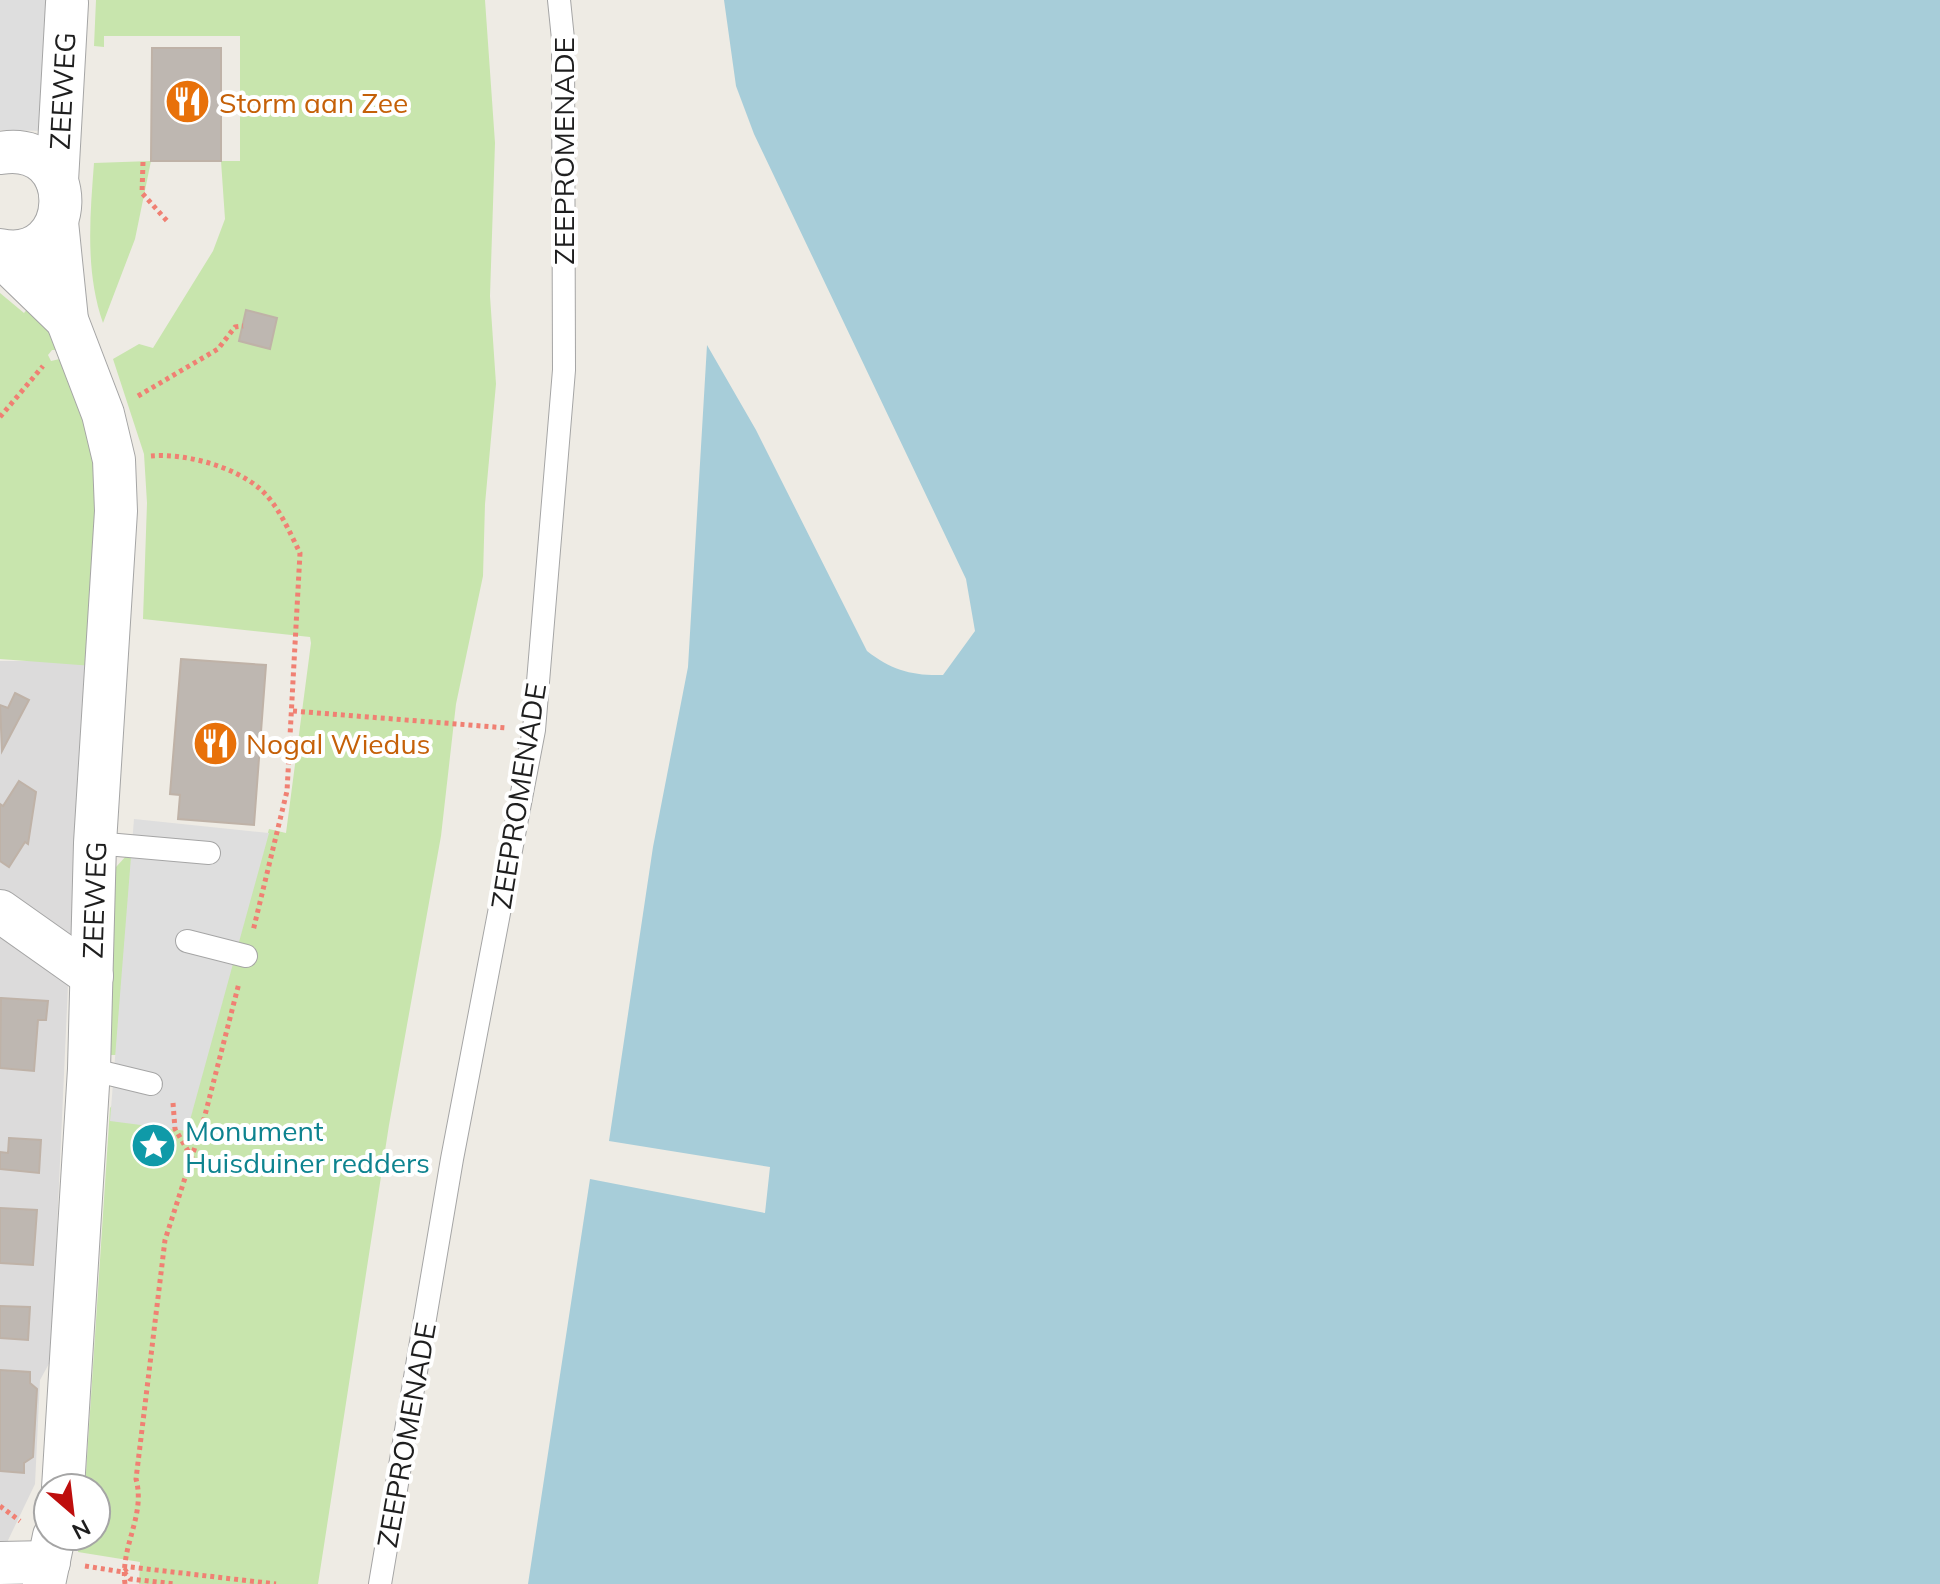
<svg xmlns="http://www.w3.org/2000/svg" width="1940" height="1584" font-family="Mulish,sans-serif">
<rect width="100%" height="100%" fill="#eeebe4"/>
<path fill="#dcdbdb" d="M0,661H87L77,931L68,986L51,1360L40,1380L35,1484L0,1557Z"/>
<g fill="#c8e5ad">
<path d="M96,0H485L495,143L490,296L496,384L485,504L483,576L456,704L441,836L389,1125L318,1584H139L140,1562L78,1552L80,1536H96V1488H85L110,1108L117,1099L190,1106L269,829L286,833L311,643L310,637L143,619L147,503L144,454L113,359L139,344L153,348L213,251L225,219L221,161H240V36H104V47L94,46Z"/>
<path d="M151,161L135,239L103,323C85,271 90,217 94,163Z"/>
<path d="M0,293L24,313L30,306L48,326L60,350H52L48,355L51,361L64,358L99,462L93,666L0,659Z"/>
<path d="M128,854H137L116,1055H110L112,877L116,867Z"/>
</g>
<g fill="#dedede">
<path d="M0,0H53L50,131L0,130Z"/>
<path d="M134,819L269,833L187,1131L110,1121Z"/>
</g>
<path fill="#a7cdd9" d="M724,0H1940V1584H528L590,1179L765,1213L770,1167L609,1141L653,847L688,667L707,345L756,430L867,651C891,670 913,676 943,675L975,631L966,579L754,134L736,86Z"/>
<g fill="#beb7b1" stroke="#bfb2a7" stroke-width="2">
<path d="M152,48H221V161H151Z"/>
<path d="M246,310L277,318L270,349L239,341Z"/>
<path d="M181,659L266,665L254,825L178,819L180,795L170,794Z"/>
<path d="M15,693L29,700L2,751L0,705L8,708Z"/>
<path d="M19,781L36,792L28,844L25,842L9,867L0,861V804L3,806Z"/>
<path d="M1,998L48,1001L46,1020H38L34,1071L0,1068Z"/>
<path d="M9,1138L41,1140L39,1173L0,1169V1152L8,1153Z"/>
<path d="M0,1208L37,1210L33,1265L0,1263Z"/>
<path d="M0,1306L30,1307L28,1340L0,1338Z"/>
<path d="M0,1370L30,1372V1383L37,1389L33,1457L24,1463V1473L0,1471Z"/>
</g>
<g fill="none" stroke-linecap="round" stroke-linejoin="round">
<defs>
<g id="lane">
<path d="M95,843L209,853"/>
<path d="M187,941L246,956"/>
<path d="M89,1069L151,1084"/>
<path d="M380,1584L452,1159L534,730L564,370L563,39L559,0"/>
</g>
<g id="street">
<path d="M0,153C83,139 78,266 0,250"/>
<path d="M57,181L67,3"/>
<path d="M57,222L67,320L103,414L114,460L116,511L95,843L89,1069L63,1488"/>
<path d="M0,255L67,320"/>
<path d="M0,911L92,976"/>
<path d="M0,1563L49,1562"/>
<path d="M44,1584L54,1536"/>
</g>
</defs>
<use href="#lane" stroke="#a5a5a5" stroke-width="24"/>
<use href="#street" stroke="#a5a5a5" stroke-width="44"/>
<g stroke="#f08073" stroke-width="5" stroke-dasharray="4 4" stroke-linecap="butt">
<path d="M143,162L142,193L168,222"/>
<path d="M138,396L218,349L235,327L243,326"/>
<path d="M0,417L43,366"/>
<path d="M151,456C184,453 233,466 259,488C278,504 289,531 300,553L287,791L253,931"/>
<path d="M293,711L507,728"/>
<path d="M173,1103L175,1129L191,1156"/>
<path d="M0,1506L20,1521"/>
<path d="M85,1566L123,1572"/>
<path d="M124,1571L130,1567L276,1584"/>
<path d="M124,1572L130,1579L176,1584"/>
<path d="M125,1584C120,1546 146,1516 136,1479L165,1240L204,1119L239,983"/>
</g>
<use href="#lane" stroke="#fff" stroke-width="22"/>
<use href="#street" stroke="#fff" stroke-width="42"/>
</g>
<defs>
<symbol id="restaurant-disc" viewBox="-11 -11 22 22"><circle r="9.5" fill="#e8710a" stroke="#fff"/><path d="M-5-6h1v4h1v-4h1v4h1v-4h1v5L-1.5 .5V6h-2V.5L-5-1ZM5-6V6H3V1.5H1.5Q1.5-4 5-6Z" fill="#fff"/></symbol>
<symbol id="sight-disc" viewBox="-11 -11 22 22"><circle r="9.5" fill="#0f9aa8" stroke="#fff"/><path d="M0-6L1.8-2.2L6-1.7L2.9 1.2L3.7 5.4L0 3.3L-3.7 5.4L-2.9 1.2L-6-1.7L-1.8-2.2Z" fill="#fff"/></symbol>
</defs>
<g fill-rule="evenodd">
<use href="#restaurant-disc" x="162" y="76" width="51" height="51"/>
<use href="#restaurant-disc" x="190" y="718" width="51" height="51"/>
<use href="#sight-disc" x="128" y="1120" width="51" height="51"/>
</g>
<g text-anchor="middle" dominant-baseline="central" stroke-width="8" stroke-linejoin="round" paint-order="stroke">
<g font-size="28" fill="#1e1e1e" stroke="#fff">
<text transform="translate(62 91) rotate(-87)">ZEEWEG</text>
<text transform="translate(563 151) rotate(-90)">ZEEPROMENADE</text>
<text transform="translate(518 796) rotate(-81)">ZEEPROMENADE</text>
<text transform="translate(94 900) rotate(-88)">ZEEWEG</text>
<text transform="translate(406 1435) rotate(-80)">ZEEPROMENADE</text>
</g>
<g font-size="28" fill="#c56008" stroke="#fff" text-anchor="start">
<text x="219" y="102">Storm aan Zee</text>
<text x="246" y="743">Nogal Wiedus</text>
</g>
<g font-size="28" fill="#0d838f" stroke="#fff" text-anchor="start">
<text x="185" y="1130">Monument<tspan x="185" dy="32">Huisduiner redders</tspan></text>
</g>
</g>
<g transform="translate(72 1512) rotate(152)"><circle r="38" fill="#ffffff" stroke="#a5a5a5" stroke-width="2"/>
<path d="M0-6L14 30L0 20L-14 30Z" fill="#be0e0d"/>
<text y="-12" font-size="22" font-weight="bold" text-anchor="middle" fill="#1e1e1e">N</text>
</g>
</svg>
